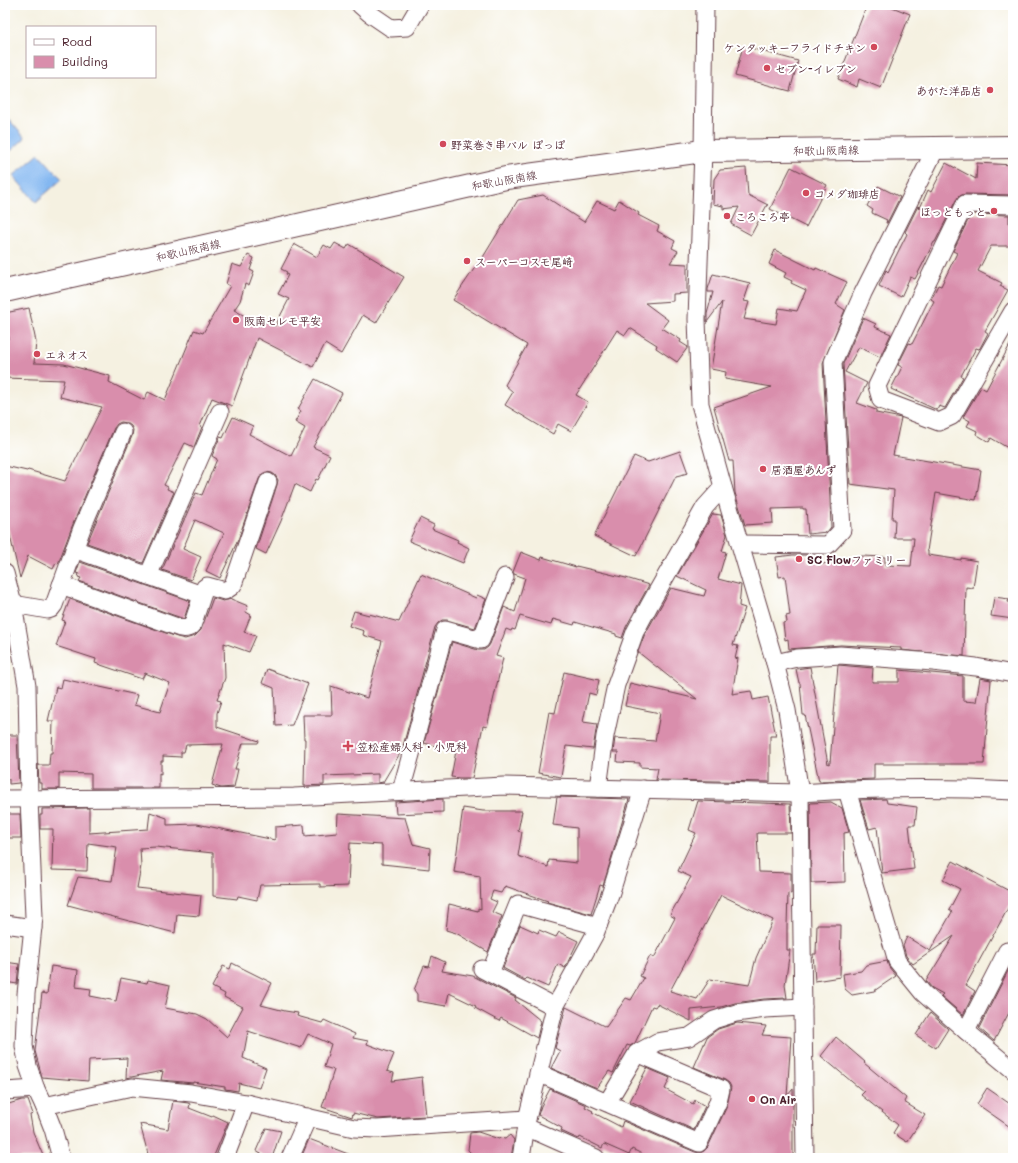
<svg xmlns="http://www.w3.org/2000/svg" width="1018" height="1163" font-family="Mali,'Klee One',sans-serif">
<rect width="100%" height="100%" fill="#fff"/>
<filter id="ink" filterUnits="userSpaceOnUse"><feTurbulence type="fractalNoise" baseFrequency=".025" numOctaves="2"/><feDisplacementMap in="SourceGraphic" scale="8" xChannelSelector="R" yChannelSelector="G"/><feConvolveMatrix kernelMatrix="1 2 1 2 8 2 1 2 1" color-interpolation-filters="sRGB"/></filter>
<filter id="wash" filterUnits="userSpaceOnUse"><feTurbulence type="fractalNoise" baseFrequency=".012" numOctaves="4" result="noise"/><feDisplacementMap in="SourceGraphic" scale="16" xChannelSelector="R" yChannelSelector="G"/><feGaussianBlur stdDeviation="0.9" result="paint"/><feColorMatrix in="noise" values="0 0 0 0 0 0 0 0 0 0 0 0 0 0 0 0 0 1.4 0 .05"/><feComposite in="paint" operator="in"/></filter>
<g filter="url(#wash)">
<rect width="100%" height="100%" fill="#f5f1e1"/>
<g fill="#83b7f1" stroke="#666b8e">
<path d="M5,115L25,138L5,156Z"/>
<path d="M39,154L62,179L36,202L13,176Z"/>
</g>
<g id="blocks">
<g fill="#d98eac" fill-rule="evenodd">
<path d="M867,5H887L910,14L881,88L859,79L857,87L838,79Z"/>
<path d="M743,46L798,61L790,91L735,76Z"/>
<path d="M946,163L976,179L977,163L1013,165V195L965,194L959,196L956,200L935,242H934L915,279L910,277L901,297L879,286L886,270L888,272L907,234L905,232L918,206L920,208L928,190L931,192Z"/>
<path d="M791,167L827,185L806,227L770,209Z"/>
<path d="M746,168L748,195L768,205H767L751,235L731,224L739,207L723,209V206L713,204L714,179L720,170Z"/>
<path d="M878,186L900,197L887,223H886L887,220L872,213L873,210L867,206Z"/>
<path d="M543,195L584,222L597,201L614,209L619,200L639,213L638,215L659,226L657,231L675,241L672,248L678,251L670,263L687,264V293L673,294V301L645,303L668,320L662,328L681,340L680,342L688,347L677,362L656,348L657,345L630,328L625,335L617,330L576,395L588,402L571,431L558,424L553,434L505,405L513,392L505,385L527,345L453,300L476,266L477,267L518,200Z"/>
<path d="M971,214L1009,215V223H1013V246H991L978,271L1002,283L1000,286L1008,290L985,331L988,333L980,348L979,349L976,348L961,376L963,377L945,408L939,406L937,410L891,389L902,367L898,365L909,343L912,344L934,301L931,299L938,285L941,286L957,253L953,251Z"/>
<path d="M335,243L346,249L349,244L404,277L376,323L363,315L341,354L325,344L313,367L257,338L232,406L212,398L200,426L202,427L194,447L185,443L164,485L168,487L167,489L174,492L143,563L87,543L132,436L133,430L131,426L127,423L121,422L117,424L114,428L73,524L58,564L56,563L53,569L28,556L20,578L5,515V466L27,471L28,470L65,481L102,407L60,397L64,380L5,378V339L9,338L5,320V313L29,308L36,342L34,363L64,364L110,376L109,382L144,400L148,392L165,400L194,330L203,333L230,286L226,284L232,264L241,267L248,255L254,258L250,270L254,272L249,286L245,284L240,301L234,310L258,323L260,320L265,323L266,321L275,326L289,299L278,294L288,275L286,274L287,272L281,269L294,244L317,257L324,245L331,249Z"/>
<path d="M775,250L815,270L816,268L847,282L836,304L845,310L823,363L830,499L831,527L827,532L808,534L806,509H803V508L772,509L773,523L745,525L735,493L733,461H729L714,407L772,387L725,379L726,372L711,369L722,302L707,322V314L713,292H708V289L713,274L750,283L744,301L749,302L744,319L776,324L779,308L797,311L806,290L791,283L792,281L784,277L786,273L769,264Z"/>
<path d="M863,318L876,324L875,327L891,334L880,357L859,347L845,372L867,383L857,403L876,410V413L901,418L893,455L981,470L976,500L936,493L927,551H928V555L961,560V558L977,561L973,588L966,587L964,656L901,650V648L841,645L789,649L788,639L785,640L783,623L787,622L786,616L790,615L785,576L779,577L776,557L793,555H807L808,562L818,561V565L862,556L885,557V565L911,566L914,538H894L895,519H892L894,490L850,484L843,364Z"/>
<path d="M1013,339V451L991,438L989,442L976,434L977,431L967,426L970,421L963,417L981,387L986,390Z"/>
<path d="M315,379L342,393L313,447L330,455L318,480L316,479L310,492L295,484L281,521L266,554L256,549L277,485L278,480L275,475L272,473L266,472L262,474L259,479L238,540L220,578L206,571L224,533L195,520L183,549L201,557L191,580L162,570L196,493L202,495L217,459L212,456L220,437L223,438L233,417L253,426L249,434L291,456L305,428L295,422L301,411L298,409Z"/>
<path d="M680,451L688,473L676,476L636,556L594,536L634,456L648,462Z"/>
<path d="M713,514L721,515L727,535L722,551L726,552L718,579L741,585L739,606L745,608L733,645L738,646L735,659L738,658L732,694L751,691L753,700L768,697L776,736H770V782L656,780L658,768L640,767V763L617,762L618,752H613L615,738L655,741L660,713L625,706L630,683L697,699L638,652L644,636L671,588L704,596L706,590L677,576Z"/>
<path d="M420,518L434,525L432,529L458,540L457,542L469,548L463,563L409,541Z"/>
<path d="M521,552L541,560L542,557L576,567V566L626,578L649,585L626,627L622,638L616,636V634L575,622L574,625L553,619L551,625L520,616L515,630L512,629L511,631L506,629L496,656L503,658L487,727L483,726L472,778H459L451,777L456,751L424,743L452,642L478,650H484L488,647L490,644L504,607L515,612L525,578L514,574L513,572Z"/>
<path d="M80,562L190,601L184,619L79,581L81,578L78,577L79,574L76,573Z"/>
<path d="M421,574L476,598L477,595L486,599L475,628L447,620H442L438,623L435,627L402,750L383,782L378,783V774L324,776V785L304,786L305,739H304L303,715H332L331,686L367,698L382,641L363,635L364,631L349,626L354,611L369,615V614L399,622Z"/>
<path d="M994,597L1009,599L1008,602L1013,603V619L991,616Z"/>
<path d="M213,598L223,601L231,599L248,606L246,612L251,615L244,632L256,636L249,652L224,643L225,678L217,700L221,701L217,713V727L259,741L258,743H243L235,769H238L234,787L221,788L212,785L223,744L186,745L184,752H181V757L163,756V761H161V774L159,773V788H91V774L59,773V789H42V783H39L38,765H49L50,753H52L53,721H48L56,687L61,688L63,679L137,695L134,705L160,712L170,683L145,673L142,679L95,663L96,659L56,646L65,621L62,620L70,599L177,637L185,639L195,636L201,630Z"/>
<path d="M838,665L873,668L872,682H899V670L963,676V701L976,702L980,678L991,680L984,764H874V779L819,781L805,715H803L800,683H799L796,669L810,667L828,764L830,763Z"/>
<path d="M267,669L308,684L292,725L276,726L274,688L262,683Z"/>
<path d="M564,672L599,680L596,695L589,693L583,722L597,724L593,749L566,746L561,777L538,773L549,712L555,713Z"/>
<path d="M5,735H17L19,783L9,784V779H5Z"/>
<path d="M557,797L629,799L603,886L600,885L591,914L547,902L548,901L505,886L501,893L493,891L490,899L497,902L492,912L502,916L488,952L456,933L446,930L449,904L478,911V908L481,909L480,876L454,872L463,808L483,811H522L518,831L522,832L518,856L548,867L549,860L577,863V828L553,825Z"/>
<path d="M443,799V812L396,814L395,802Z"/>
<path d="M886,799L887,803L917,807L915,825H909L914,869L882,873L877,827L869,829L860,800Z"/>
<path d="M698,801L790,804L791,833H757L759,872L791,873V894L788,893L787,926V950H790L785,985L787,998L764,999L735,1003L721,1007L691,1010V1021L657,1004L655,1007L652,1006L635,1043L630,1046L627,1045L613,1073L609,1071L597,1088L551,1068L560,1051L555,1048L566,1007L606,1027L626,998L631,1000L644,978L640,976L650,956L654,958L675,918L670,915L691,877L678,871L696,833L689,830ZM721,895L773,920L756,958L749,985L710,979L697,999L670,991Z"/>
<path d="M831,802L842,808L849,832L844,833L845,882L811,883L810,804L811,803Z"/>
<path d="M89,808V833L148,829L150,812L167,818V825L197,824L275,840V827L304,825L305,836L337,833L338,814L405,818L413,844L430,848L429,869L382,864V845L350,843L348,886L320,887V884L260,885L257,900L238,896L237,899L213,896V853L156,847L140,848L141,866L137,888L201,895L199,916L177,914L175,933L68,905L78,877L112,881L117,847L88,843L87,871L52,870L53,829H40V815H42V809Z"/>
<path d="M5,814H20L21,838H5Z"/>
<path d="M953,861L1013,893V899L966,985L975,991L963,1015L941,996L943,994L932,988L926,981L954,936L913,964L906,956L903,945L907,937L930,951L952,912L949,910L960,889L943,880Z"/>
<path d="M520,925L538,933L539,930L556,937L559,932L578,941L565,968L558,964L548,987L527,978L525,980L503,968Z"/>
<path d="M817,925H841L840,977L815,981L813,954H816Z"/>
<path d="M432,956L445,962L442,971L473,976L516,998L515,1000L541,1021L537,1038L501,1018L499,1021L475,1008L476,1006L449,993L446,1006L417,1001V994L414,990L424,966L429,967Z"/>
<path d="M887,961L889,967L896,976L874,991L852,995L845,989L843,974L861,971L866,965Z"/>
<path d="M1013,961V1005L994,1041L979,1028Z"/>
<path d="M5,962L19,964L17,984L5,982Z"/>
<path d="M232,963L272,983L261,1005L285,1011L298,1013L297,1016L322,1023L324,1020L355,1034L353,1038L368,1041L367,1044L394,1054L387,1071L394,1073L392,1081L422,1077L426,1116L378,1119L353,1113L352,1117L322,1107L334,1070L324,1067L331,1044L308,1034L301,1048L248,1031L243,1058L266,1068L259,1088L239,1083L238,1091L225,1089V1087L193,1082V1083L161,1080L163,1071L126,1078L127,1058L89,1060L88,1081L42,1077L35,1051L42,993L47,994L51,966L78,970L76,987L91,989L90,996L116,1001L121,978L147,983L148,980L170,985L165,1008L197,1014L207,1019L227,1037L243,1007L224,997L225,994L212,987L223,966L230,969Z"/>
<path d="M930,1013L948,1029L936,1048L916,1035Z"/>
<path d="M737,1023L766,1026L762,1035L791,1037L787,1096L793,1089V1158H650L632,1149L629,1155L604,1144L602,1148L580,1137L579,1139L574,1137L561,1131L562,1128L538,1115L541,1106L550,1089L586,1105L585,1107L593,1111L592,1112L621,1127L623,1121L695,1152L700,1153L704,1151L708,1147L727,1106L731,1087L729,1083L725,1080L694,1067L707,1037L718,1029Z"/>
<path d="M836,1037L865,1062L864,1063L906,1098L904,1102L925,1115L907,1142L893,1133L898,1125L861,1095L864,1092L821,1056Z"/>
<path d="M647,1068L670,1078L665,1089L693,1104L695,1100L705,1106L694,1130L630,1101Z"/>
<path d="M987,1088L1013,1106V1129L977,1104Z"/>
<path d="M22,1100H28L33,1114L30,1115L33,1132L44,1158H8L5,1149V1105Z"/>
<path d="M173,1101L188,1103L190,1104L189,1108L212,1117L213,1115L228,1122L213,1158H149L140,1124L168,1129Z"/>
<path d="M266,1128L281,1131L272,1158H268L256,1151Z"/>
<path d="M478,1132L499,1139L500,1138L505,1139L510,1135L514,1140L511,1158H476L468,1150L470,1133Z"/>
<path d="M309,1139L356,1157V1158H301Z"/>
</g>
</g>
</g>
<g filter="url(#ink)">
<use href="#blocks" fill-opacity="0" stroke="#643e46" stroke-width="1"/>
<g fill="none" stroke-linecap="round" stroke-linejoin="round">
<defs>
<g id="minor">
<path d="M360,5L369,13L391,28L407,27L420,5"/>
<path d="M705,5L703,151L697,319L700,404L723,487L775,663L787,710L800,793L805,1158"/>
<path d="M1013,205L965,204L877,386L881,400L939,422L952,416L1013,311"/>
<path d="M741,544L828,545L842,530L833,362L863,293L936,148"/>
<path d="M74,549L202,595"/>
<path d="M5,573L13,604L27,686L29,799L34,917L26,994L24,1046L28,1066L36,1089L44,1106L53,1129L61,1158"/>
<path d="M148,576L220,412"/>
<path d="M61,585L180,628C185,629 188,629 192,626L205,587L207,586L225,591L231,587L233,585L268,482"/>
<path d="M13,604L48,610L51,609L54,605L82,528L123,432"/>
<path d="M775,663L797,658L840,655L933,662L976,667L1013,674"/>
<path d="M598,788L605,736L616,685L635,632L650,604L705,507L723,487"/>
<path d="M847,790L897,961L923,993L966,1031L1013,1070"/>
<path d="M401,791L445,630L481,640L505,577"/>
<path d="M5,799L294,797L504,786L800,793C871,788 942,787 1013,791"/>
<path d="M5,924L33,928"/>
<path d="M482,969L555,1007"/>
<path d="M490,973L518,904L598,926"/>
<path d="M966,1031L1007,951"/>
<path d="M637,1053L657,1042L689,1037L714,1020L736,1013L765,1009L803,1007"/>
<path d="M538,1073L699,1143L718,1102L721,1089L637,1053L607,1103"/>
<path d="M5,1091L36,1089"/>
<path d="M44,1106L132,1087L191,1093L246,1103L354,1128L377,1129L527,1119"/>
<path d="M526,1127L596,1158"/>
<path d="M225,1158L246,1103"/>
<path d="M290,1158L308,1117"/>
<path d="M521,1158L527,1119L555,1007L595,934L611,892L643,789"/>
</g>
<path id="major" d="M5,291L506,178L703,151L1013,147"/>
</defs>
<use href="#minor" stroke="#643e46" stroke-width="19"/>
<use href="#major" stroke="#643e46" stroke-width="24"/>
<use href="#minor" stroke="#fff" stroke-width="17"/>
<use href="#major" stroke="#fff" stroke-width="22"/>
</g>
</g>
<g fill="#d1495b" stroke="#fff" stroke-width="1.5">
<circle cx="874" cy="47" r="4"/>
<circle cx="767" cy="68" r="4"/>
<circle cx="990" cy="90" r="4"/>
<circle cx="443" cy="144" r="4"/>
<circle cx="806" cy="193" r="4"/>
<circle cx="994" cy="211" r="4"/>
<circle cx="727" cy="216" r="4"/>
<circle cx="467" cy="261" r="4"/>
<circle cx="236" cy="320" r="4"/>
<circle cx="37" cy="354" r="4"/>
<circle cx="763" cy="469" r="4"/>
<circle cx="799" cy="559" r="4"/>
<path d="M346 740h4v4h4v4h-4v4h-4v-4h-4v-4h4z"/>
<circle cx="752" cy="1099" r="4"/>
</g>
<g text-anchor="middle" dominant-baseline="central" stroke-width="4" stroke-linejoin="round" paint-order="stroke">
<g font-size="11" font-weight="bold" fill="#4a1f2b" stroke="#fff" text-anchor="start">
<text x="866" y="47" text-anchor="end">ケンタッキーフライドチキン</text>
<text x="775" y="68">セブン-イレブン</text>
<text x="982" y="90" text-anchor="end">あがた洋品店</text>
<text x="451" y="144">野菜巻き串バル ぽっぽ</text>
<text x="814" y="193">コメダ珈琲店</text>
<text x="986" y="211" text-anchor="end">ほっともっと</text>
<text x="735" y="216">ころころ亭</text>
<text x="475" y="261">スーパーコスモ尾崎</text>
<text x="244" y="320">阪南セレモ平安</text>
<text x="45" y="354">エネオス</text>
<text x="771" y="469">居酒屋あんず</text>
<text x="807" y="559">SC Flowファミリー</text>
<text x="357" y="746">笠松産婦人科・小児科</text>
<text x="760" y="1099">On Air</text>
</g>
<g font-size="11" fill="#4a1f2b" stroke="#fff">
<text transform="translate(826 150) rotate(-1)">和歌山阪南線</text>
<text transform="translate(504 180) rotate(-10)">和歌山阪南線</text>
<text transform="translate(188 250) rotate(-13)">和歌山阪南線</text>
</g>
</g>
<rect width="1018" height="1163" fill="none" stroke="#fff" stroke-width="20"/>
<rect x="26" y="26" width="130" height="52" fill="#ffffff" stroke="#b7a5aa"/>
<rect x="34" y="39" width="20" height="6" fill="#ffffff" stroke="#b7a5aa"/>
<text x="62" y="46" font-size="12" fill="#4a1f2b">Road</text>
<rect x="34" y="56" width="20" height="12" fill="#d98eac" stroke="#b7a5aa"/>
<text x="62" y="66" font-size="12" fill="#4a1f2b">Building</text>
</svg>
